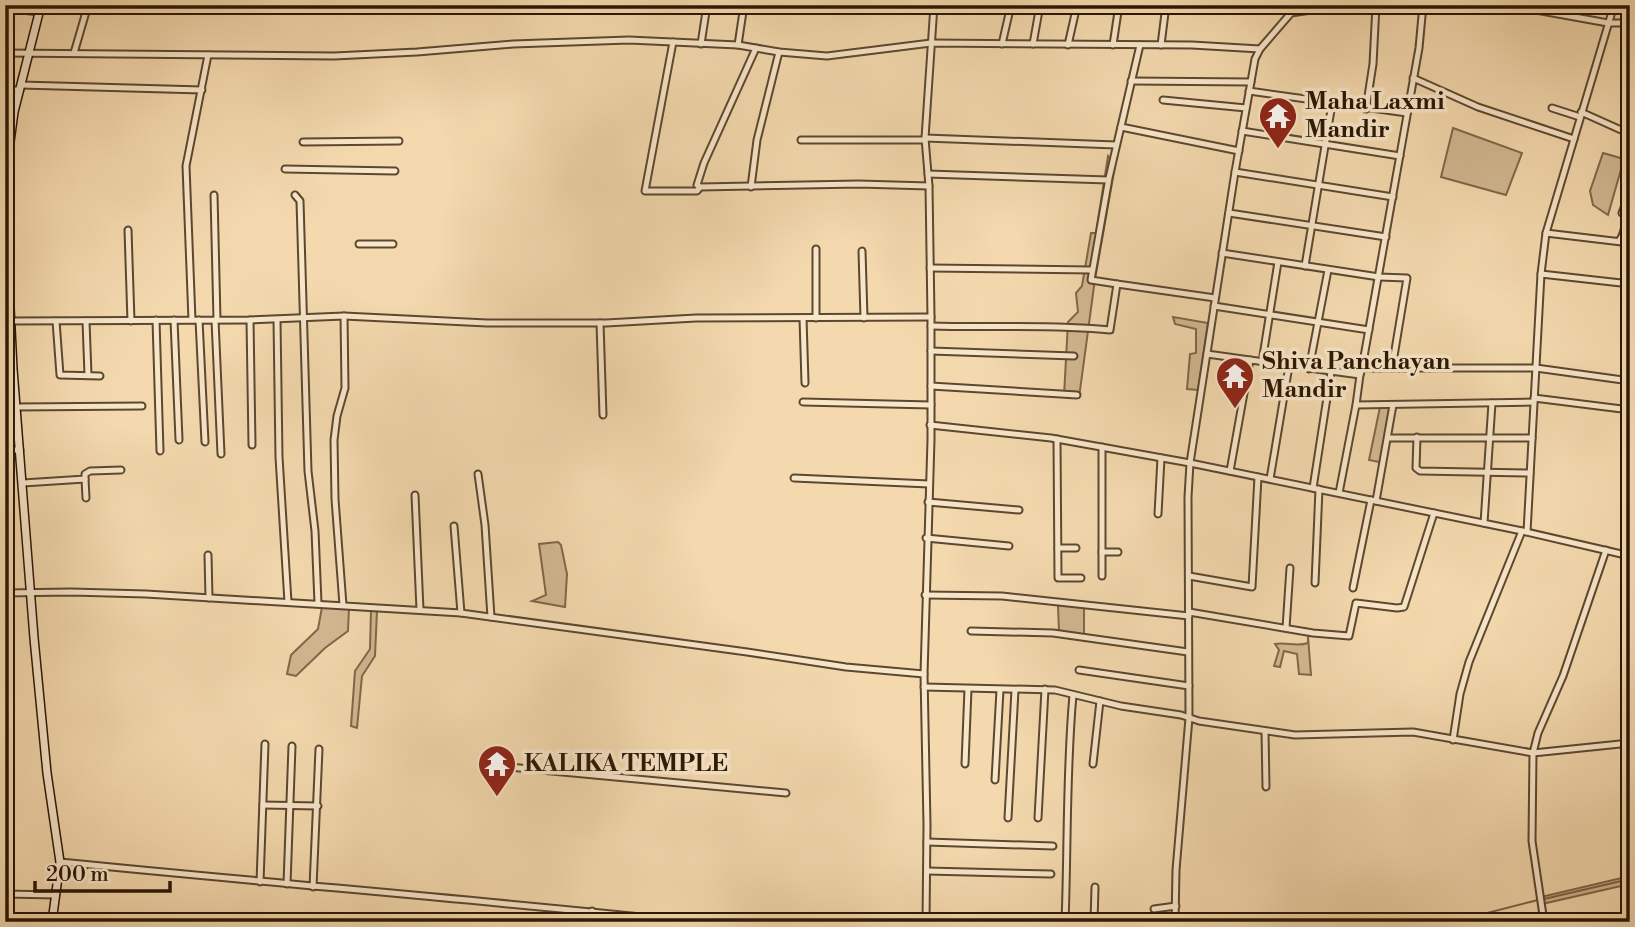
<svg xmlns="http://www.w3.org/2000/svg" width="1635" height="927" font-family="'Libre Bodoni',serif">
<rect width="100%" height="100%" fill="#f4d9ae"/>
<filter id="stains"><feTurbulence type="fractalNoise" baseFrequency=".00286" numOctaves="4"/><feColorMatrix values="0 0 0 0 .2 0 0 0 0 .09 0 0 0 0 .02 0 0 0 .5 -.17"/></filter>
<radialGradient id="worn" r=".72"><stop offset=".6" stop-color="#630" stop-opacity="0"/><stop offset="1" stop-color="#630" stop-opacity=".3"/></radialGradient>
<g fill="#d2b891" stroke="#7e684a" stroke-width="2">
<path d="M1453,128L1522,153L1506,195L1441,177Z"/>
<path d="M1603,153L1624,159L1608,215L1593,205L1590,191Z"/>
<path d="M1108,156L1115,166L1095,279L1079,398L1064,396L1068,322L1078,312L1076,293L1082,286L1091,233H1096Z"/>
<path d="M1173,317L1208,323L1198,390L1187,389L1190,354L1196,353V329L1175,324Z"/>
<path d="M1380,407H1391L1384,463L1369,460Z"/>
<path d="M558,542L561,545L567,574L565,607L532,601L546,595L539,544Z"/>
<path d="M1058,605L1084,607V637L1059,633Z"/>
<path d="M322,607L349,608L348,631L325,648L296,676L287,674L291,655L318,629Z"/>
<path d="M371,610L377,611L375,656L362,676L357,728L351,726L355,671L370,649Z"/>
<path d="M1308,636L1311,675L1299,674L1297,654L1284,651L1280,667L1274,666L1279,650L1275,644C1286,642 1297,647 1308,643Z"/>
<path d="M1630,876V884L1542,904L1541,897Z"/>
</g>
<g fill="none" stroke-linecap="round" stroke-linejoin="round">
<g stroke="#7a6447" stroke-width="2">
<path d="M1544,899L1630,879"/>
<path d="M1452,922L1538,900"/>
</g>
<defs>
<g id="minor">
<path d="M1508,5L1608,23H1630"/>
<path d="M5,8L39,12"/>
<path d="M673,42L645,191H697L700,187"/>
<path d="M701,44L707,5"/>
<path d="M1002,44L1011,5"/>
<path d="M1033,44L1040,5"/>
<path d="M738,45L744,5"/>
<path d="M1068,45L1077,5"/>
<path d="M1113,45L1119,5"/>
<path d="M1161,45L1166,5"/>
<path d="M756,48L704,163L697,185L700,187L859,184L929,186"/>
<path d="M5,53L334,56L417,52L513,44L629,40L738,45L779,52L827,56L931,43L1192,45L1260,49"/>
<path d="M74,53L88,5"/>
<path d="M1413,78L1478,107L1574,139"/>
<path d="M1131,81L1251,82"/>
<path d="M21,85L202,90"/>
<path d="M5,90H20"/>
<path d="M1249,91L1407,113"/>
<path d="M1163,100L1246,108"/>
<path d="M1552,108L1580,117"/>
<path d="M1366,109L1373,64L1376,5"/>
<path d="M1581,112L1630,134"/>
<path d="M1121,127L1239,151"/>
<path d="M1242,131L1400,156"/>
<path d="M925,138L1116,145"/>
<path d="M801,140H925"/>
<path d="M303,142L399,141"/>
<path d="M285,169L395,171"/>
<path d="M1235,172L1393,197"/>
<path d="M928,174L1108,180"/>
<path d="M751,187L757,140L779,52"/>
<path d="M214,195L217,320"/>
<path d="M295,195L300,201L308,471L315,531L318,603"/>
<path d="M1229,213L1386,237"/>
<path d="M1629,216L1622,213L1630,193"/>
<path d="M128,230L131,321"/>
<path d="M1546,233L1630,243"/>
<path d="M1619,241C1626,233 1623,222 1630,216"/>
<path d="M359,244H393"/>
<path d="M862,251L864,318"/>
<path d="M1222,253L1379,277L1407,278L1392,368"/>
<path d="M1305,266L1332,104"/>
<path d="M930,268L1092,270"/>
<path d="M1541,274L1630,284"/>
<path d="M1117,284L1091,280L1109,178L1140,45"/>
<path d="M1214,306L1369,330"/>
<path d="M803,318L805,383"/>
<path d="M816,318V249"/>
<path d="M156,320L160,451"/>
<path d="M174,320L179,440"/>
<path d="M192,320L186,166L208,55"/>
<path d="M199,320L205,442"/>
<path d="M215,320L221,454"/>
<path d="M250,320L252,445"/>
<path d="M277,320L279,457L288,602"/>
<path d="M10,321L250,320L344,316L487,323H606L696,318L931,317"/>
<path d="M56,321L60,375L100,376"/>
<path d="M86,321L88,375"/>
<path d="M600,323L603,415"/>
<path d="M931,326C991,328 1051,324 1110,330L1117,284L1215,298"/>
<path d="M931,351L1074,356"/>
<path d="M1207,354L1360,375L1362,368H1536L1630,381"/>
<path d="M1262,362L1278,262"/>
<path d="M1362,368L1419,48L1423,5"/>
<path d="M5,369H13"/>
<path d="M1309,369L1328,270"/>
<path d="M1360,375L1356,405L1534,402"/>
<path d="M931,386L1077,395"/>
<path d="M1534,398L1630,410"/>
<path d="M803,402L931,405"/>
<path d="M16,407L142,406"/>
<path d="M930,425L1051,438L1190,463L1522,531L1630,556"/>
<path d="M1417,437L1416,468L1420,471L1530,473"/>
<path d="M1388,438H1532"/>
<path d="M1057,439L1058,578H1081"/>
<path d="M5,450H20"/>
<path d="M1230,471L1250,360"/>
<path d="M478,474L485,525L491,617"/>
<path d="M794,478L929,484"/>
<path d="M85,479L86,498"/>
<path d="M1270,479L1289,366"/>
<path d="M23,483L85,479V474L90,471L121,470"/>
<path d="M1313,488L1331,372"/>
<path d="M1339,493L1356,405"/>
<path d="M415,495L420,610"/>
<path d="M1376,501L1393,405"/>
<path d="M928,502L1019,510"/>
<path d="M1158,514L1161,458"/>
<path d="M1484,523L1492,403"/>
<path d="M454,526L461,613"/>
<path d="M1527,532L1541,274L1546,233L1614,5"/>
<path d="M926,538L1009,546"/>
<path d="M1058,548H1076"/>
<path d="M1102,552H1118"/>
<path d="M208,555L209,598"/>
<path d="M1102,576V447"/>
<path d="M1189,576L1252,587L1258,477"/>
<path d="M1315,583L1319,489"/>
<path d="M1353,588L1371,500"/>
<path d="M5,593L71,592L146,594L461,613L747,652L846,667L924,674"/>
<path d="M925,595L1002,596L1189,616"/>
<path d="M343,605L335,499L334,440L337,416L345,388L344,316"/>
<path d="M1189,612L1313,633L1349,636L1356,603L1397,608L1404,607L1434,513"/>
<path d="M1286,628L1290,568"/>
<path d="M971,631L1053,633L1188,652"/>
<path d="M1079,670L1189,686"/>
<path d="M924,687L1055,690L1121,706L1181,715L1199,721L1295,735L1413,732L1533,753L1630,743"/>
<path d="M1265,731L1266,787"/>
<path d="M1453,740L1460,694L1469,662L1522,531"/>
<path d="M965,764L968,689"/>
<path d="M1093,764L1100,701"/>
<path d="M509,767L786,793"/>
<path d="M995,780L1000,690"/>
<path d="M263,805L318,806"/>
<path d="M1008,818L1015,690"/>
<path d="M1038,818L1045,689"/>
<path d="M927,842L1053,846"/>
<path d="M60,862C271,883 481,900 691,922"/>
<path d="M927,871L1051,874"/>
<path d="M260,882L265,744"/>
<path d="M287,884L292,746"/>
<path d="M313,887L319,749"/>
<path d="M5,894L56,895"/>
<path d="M1154,909L1176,906"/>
<path d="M591,922L592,911"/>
<path d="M926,922L927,825L924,674L931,440V317L929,186L925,138L934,5"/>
<path d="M1065,922C1068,846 1066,771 1073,695"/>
<path d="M1094,922L1095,887"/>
<path d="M1175,922L1176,870L1189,718L1188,497L1190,463L1235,172L1255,59L1260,49L1291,13L1345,5"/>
<path d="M1544,922L1532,841L1533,753L1538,733L1563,676L1606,550"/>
</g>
<g id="secondary">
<path d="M5,179L14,112L41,5"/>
<path d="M5,207L13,369L34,638L47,773L60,862L52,922"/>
</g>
</defs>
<use href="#minor" stroke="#5c482e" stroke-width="9"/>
<use href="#secondary" stroke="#2a1703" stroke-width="10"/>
<use href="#minor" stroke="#f8e6ca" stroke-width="5"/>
<use href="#secondary" stroke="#f8e6ca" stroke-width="7"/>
</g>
<defs>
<symbol id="temple-pin" viewBox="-11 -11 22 30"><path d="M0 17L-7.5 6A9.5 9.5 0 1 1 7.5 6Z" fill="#8f2418" stroke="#f8e6ca"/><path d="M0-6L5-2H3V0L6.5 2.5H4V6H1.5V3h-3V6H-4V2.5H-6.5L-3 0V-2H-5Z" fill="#fff"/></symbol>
</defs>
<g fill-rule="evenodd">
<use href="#temple-pin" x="1256" y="94" width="44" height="60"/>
<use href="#temple-pin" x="1213" y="354" width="44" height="60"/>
<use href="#temple-pin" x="475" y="742" width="44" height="60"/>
</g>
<g text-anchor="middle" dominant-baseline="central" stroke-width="7" stroke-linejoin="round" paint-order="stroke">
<g font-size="24" font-weight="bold" fill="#2a1703" stroke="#f8e6ca" text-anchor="start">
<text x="1305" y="102">Maha Laxmi<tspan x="1305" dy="28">Mandir</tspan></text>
<text x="1262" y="362">Shiva Panchayan<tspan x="1262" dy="28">Mandir</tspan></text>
<text x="524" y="764">KALIKA TEMPLE</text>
</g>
</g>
<rect width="1635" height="927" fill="none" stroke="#f4d9ae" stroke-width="28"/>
<rect x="7" y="7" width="1621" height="913" fill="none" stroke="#2a1703" stroke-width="3.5"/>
<rect x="14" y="14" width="1607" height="899" fill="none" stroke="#2a1703" stroke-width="2"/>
<path d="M35 881v10h135v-10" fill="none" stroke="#2a1703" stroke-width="3.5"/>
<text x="46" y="881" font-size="21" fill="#2a1703" stroke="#f8e6ca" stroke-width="5" paint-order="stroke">200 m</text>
<rect width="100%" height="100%" filter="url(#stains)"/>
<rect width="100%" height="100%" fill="url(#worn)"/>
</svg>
